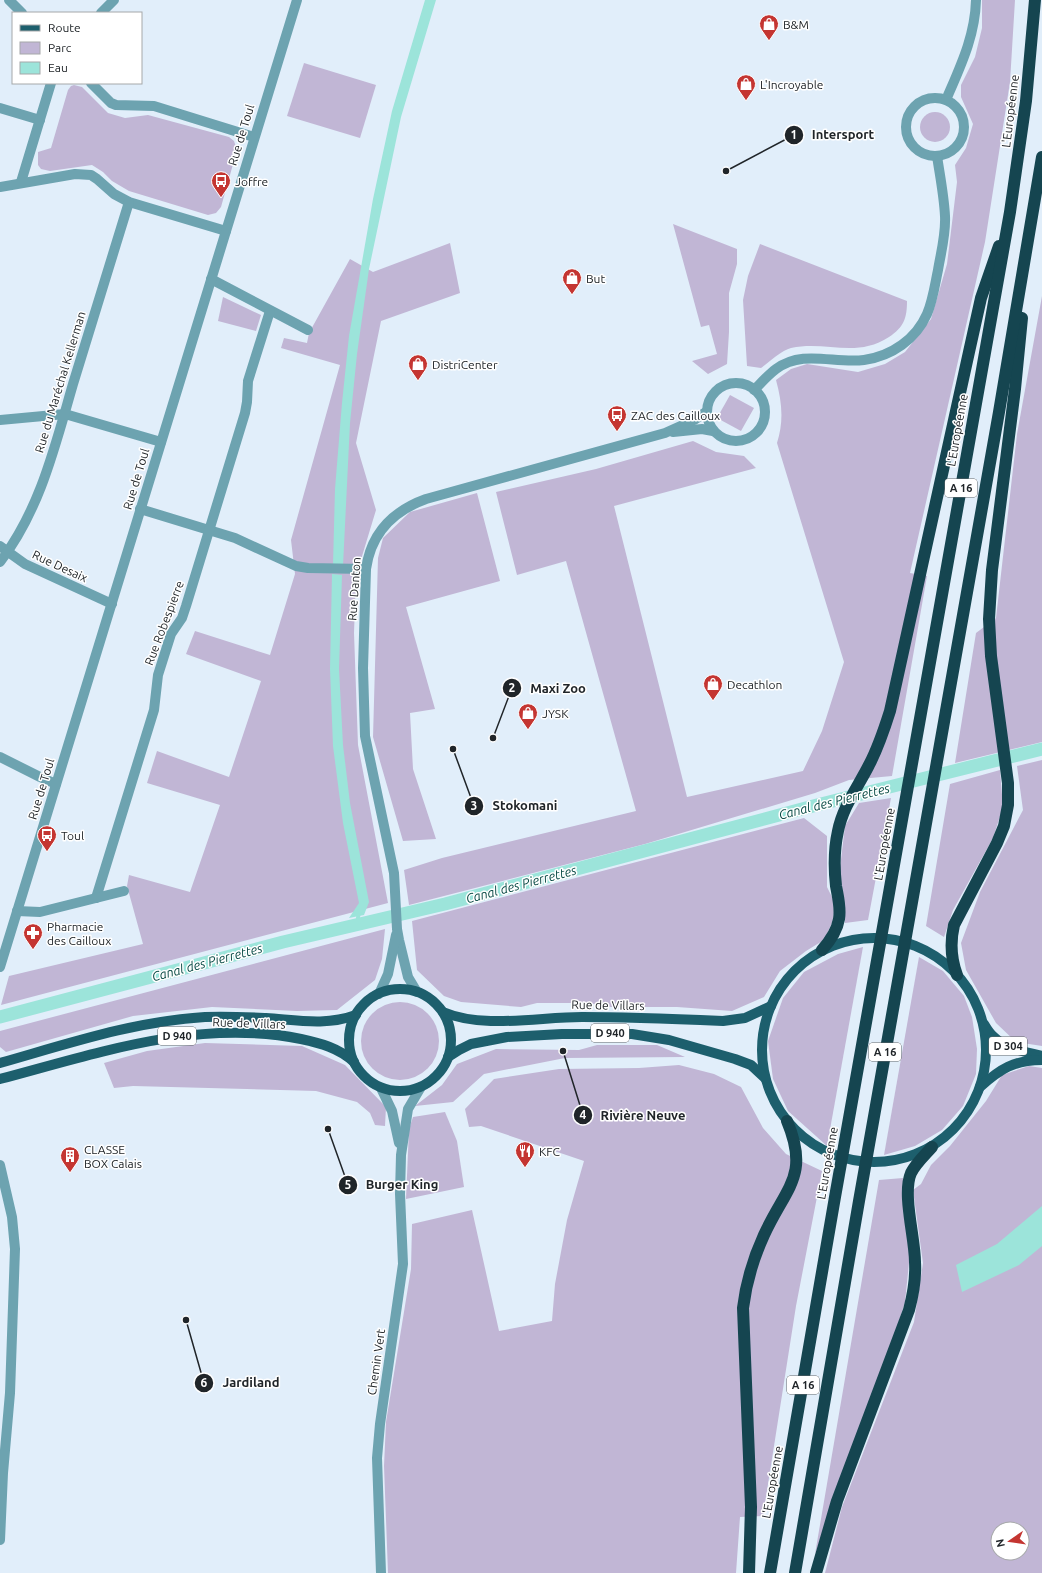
<svg xmlns="http://www.w3.org/2000/svg" width="1042" height="1573" font-family="Ubuntu,sans-serif">
<rect width="100%" height="100%" fill="#e1eefa"/>
<g fill="#c1b6d5" fill-rule="evenodd">
<path d="M982,0H1015L1010,82L985,242L910,573L927,576L892,776L849,780L815,793L645,844L409,905L404,870L442,858L636,811L566,561L517,575L496,492L596,469L693,441L716,452L744,456L756,468L614,506L687,797L803,771L822,731L844,662L777,443C784,421 782,402 776,380L791,369L807,364L858,372L885,364L905,352L931,319L947,264L957,182L955,165L966,148L973,124L961,97V85L975,57L982,28Z"/>
<path d="M304,63L376,85L360,138L287,116Z"/>
<path d="M74,85L82,87L108,113L125,118L148,115L229,137L234,141L237,150L221,207L216,213L208,215L129,191L112,181L103,172L92,165L50,171L41,169L38,165V152L51,148L68,90L71,86Z"/>
<circle cx="935" cy="127" r="15"/>
<path d="M673,224L737,249V264L729,293V332L727,364L708,374L692,361L717,354L709,325L701,327Z"/>
<path d="M450,243L460,293L381,321L356,443L376,510L356,576L354,633L358,745L388,903L1,1005L9,976L143,944L127,886L129,875L190,892L220,805L147,783L157,751L229,777L261,681L186,654L195,631L270,655L295,574L291,540L340,365L281,348L284,338L307,343L309,333L350,259L373,272Z"/>
<path d="M760,244L907,301C907,318 904,327 889,337C855,359 826,340 791,348C782,350 768,363 761,368L747,366L743,300L748,276Z"/>
<path d="M1042,296V742L955,763L976,633L996,618L1017,434Z"/>
<path d="M223,297L261,315L256,331L218,321Z"/>
<path d="M730,395L754,408L741,431L717,418Z"/>
<path d="M477,493L500,581L406,607L435,709L410,713L413,769L436,839L403,841L373,737L378,558L383,538L410,512Z"/>
<path d="M1042,760V1046L1016,1042L996,1023L966,970L961,943L980,892L1023,810L1017,766Z"/>
<path d="M1000,770L1003,807L993,838L953,910L944,937L926,926L950,784Z"/>
<path d="M891,798L868,920L845,923L844,904L839,876L845,826L859,803Z"/>
<path d="M804,818L827,836V887L833,899L834,913L832,923L824,940L806,951L780,971L764,997L732,1011L677,1007H605L590,1003H537L521,1007L461,1002L444,996L417,970L412,921Z"/>
<path d="M385,929L382,959L375,980L337,1010L297,1011L212,1007L133,1016L6,1052L0,1047V1031Z"/>
<path d="M863,947L827,1146L788,1111L773,1079L768,1041L783,998L804,972L838,954Z"/>
<path d="M919,957L943,971L964,996L972,1017L977,1049L976,1074L963,1106L942,1130L915,1146L884,1155Z"/>
<circle cx="400" cy="1041" r="39"/>
<path d="M205,1043L302,1046L345,1065L386,1107L385,1126L375,1125L370,1113L357,1102L316,1091L133,1086L114,1088L104,1063L147,1051Z"/>
<path d="M597,1045H657L685,1057L565,1058L484,1074L453,1102L415,1106L442,1085L457,1064L496,1049L579,1050Z"/>
<path d="M679,1065L714,1074L741,1087L763,1128L786,1154L822,1171L796,1306L763,1516L740,1517L736,1573H388L384,1466L386,1422L411,1269L412,1224L472,1210L499,1331L552,1321L555,1284L567,1220L584,1161L481,1126L469,1127L465,1109L494,1079L559,1069L639,1068Z"/>
<path d="M1029,1066L1042,1068V1573H825L842,1507L914,1322L923,1263L913,1190L921,1184L931,1165L950,1146L986,1101L1002,1075ZM998,1529H1022V1553H998Z"/>
<path d="M445,1112L457,1141L464,1187L406,1199L409,1129L413,1117Z"/>
<path d="M903,1178V1210L910,1253L905,1302L893,1340L815,1554L879,1180Z"/>
</g>
<g fill="#9ce4da">
<path d="M425,0H436L401,117L369,269L357,354L350,423L343,566L333,565L335,489L342,403L349,336L373,199L392,111Z"/>
<path d="M332,574L342,575L339,669L343,745L350,803L369,902L364,915L349,918L359,903L343,823L333,746L330,669Z"/>
<path d="M1042,1206V1246L1019,1265L962,1292L956,1265L997,1244Z"/>
</g>
<g fill="none" stroke-linecap="round" stroke-linejoin="round">
<path stroke="#9ce4da" stroke-width="4" d="M357,925L359,911"/>
<path stroke="#9ce4da" stroke-width="13" d="M0,1017L283,942L445,904L817,805L1042,749"/>
<g stroke="#6da3b0" stroke-width="10">
<path d="M9,0L22,13"/>
<path d="M101,13L114,0"/>
<path d="M91,83L111,103L116,105L154,106L254,137"/>
<circle cx="935" cy="127" r="29"/>
<path d="M946,100C960,67 975,37 976,0"/>
<path d="M0,108L40,120"/>
<path d="M21,182L51,83"/>
<path d="M0,187L75,174L91,175L97,179L114,194L129,202L226,231"/>
<path d="M211,279L308,330"/>
<circle cx="736" cy="412" r="29"/>
<path d="M754,390C761,383 768,375 776,369C803,349 834,364 864,360C892,356 916,339 927,314C933,300 935,284 938,270C941,252 946,234 945,216C944,196 940,176 937,156"/>
<path d="M0,420L65,414L161,442"/>
<path d="M673,432L702,429L713,431"/>
<path d="M140,509L235,538L296,566L308,568L366,569"/>
<path d="M0,546L25,564L112,604"/>
<path d="M0,562C40,510 55,446 73,384C92,324 110,263 129,202"/>
<path d="M0,757L40,777L56,784"/>
<path d="M96,898L154,710L158,675L171,634L182,618L186,606L245,413L247,402L248,381L270,311"/>
<path d="M17,911L40,912L124,891"/>
<path d="M0,967L297,0"/>
<path d="M417,992L408,977L399,940L397,929L394,873L365,736L363,668L366,569C371,533 393,511 426,499L665,433L694,420L706,412"/>
<path d="M379,994L388,974L396,935"/>
<path d="M381,1088L392,1111L399,1143"/>
<path d="M0,1165L12,1217L15,1249L10,1393L3,1473L0,1540"/>
<path d="M381,1573L377,1458L380,1424L403,1264L400,1194L401,1155L408,1109L421,1087"/>
</g>
<g stroke="#1d5f6d" stroke-width="10">
<circle cx="874" cy="1050" r="112"/>
<circle cx="400" cy="1040" r="51"/>
<path d="M443,1012C483,1029 539,1017 582,1017C629,1017 676,1019 723,1021L745,1018L771,1006"/>
<path d="M984,1024C987,1029 990,1034 994,1037C1006,1049 1027,1052 1042,1056"/>
<path d="M448,1057L459,1050L471,1044L507,1037L562,1034H632L669,1040L735,1059L751,1065L765,1078"/>
<path d="M0,1063C67,1044 135,1021 205,1017C225,1016 245,1017 266,1018C297,1020 326,1026 356,1015"/>
<path d="M0,1079C98,1053 199,1018 301,1039C320,1043 339,1048 354,1062"/>
<path d="M980,1087C1000,1069 1014,1060 1042,1060"/>
</g>
<g stroke="#154550" stroke-width="12">
<path d="M822,950C830,941 837,931 839,919C841,908 838,897 836,886C834,868 834,849 838,831C843,806 858,787 869,765C878,748 884,730 890,711L969,352L981,298L999,246"/>
<path d="M957,975C951,959 950,942 954,925L997,843L1004,826L1008,805V783L991,656L989,619L992,570L1015,389L1022,318"/>
<path d="M749,1573L751,1507L743,1308C746,1283 753,1259 764,1235C786,1187 810,1176 787,1121"/>
<path d="M770,1573L835,1197L1010,212L1026,101L1035,0"/>
<path d="M795,1573L859,1201L999,412L1042,157"/>
<path d="M816,1573L837,1501L909,1310C913,1295 916,1278 915,1262C915,1238 902,1194 911,1173C916,1163 925,1155 932,1147"/>
</g>
</g>
<defs>
<symbol id="shop-pin" viewBox="-11 -11 22 30"><path d="M0 17L-7.5 6A9.5 9.5 0 1 1 7.5 6Z" fill="#c43531" stroke="#fff"/><path d="M-5-2.5h2.3a2.7 3.5 0 0 1 5.4 0H5L5.5 6h-11ZM-1.5-2.5h3a1.5 2.3 0 0 0-3 0Z" fill="#fff"/></symbol>
<symbol id="bus-pin" viewBox="-11 -11 22 30"><path d="M0 17L-7.5 6A9.5 9.5 0 1 1 7.5 6Z" fill="#c43531" stroke="#fff"/><path d="M-5-6H5V4H4V6H2V4H-2V6H-4V4H-5ZM-3.5-4V0h7V-4ZM-3.5 1.2v1.5H-2V1.2ZM2 1.2v1.5H3.5V1.2Z" fill="#fff"/></symbol>
<symbol id="pharmacy-pin" viewBox="-11 -11 22 30"><path d="M0 17L-7.5 6A9.5 9.5 0 1 1 7.5 6Z" fill="#c43531" stroke="#fff"/><path d="M-2-6h4v4h4v4h-4v4h-4v-4h-4v-4h4Z" fill="#fff"/></symbol>
<symbol id="restaurant-pin" viewBox="-11 -11 22 30"><path d="M0 17L-7.5 6A9.5 9.5 0 1 1 7.5 6Z" fill="#c43531" stroke="#fff"/><path d="M-5-6h1v4h1v-4h1v4h1v-4h1v5L-1.5 .5V6h-2V.5L-5-1ZM5-6V6H3V1.5H1.5Q1.5-4 5-6Z" fill="#fff"/></symbol>
<symbol id="building-pin" viewBox="-11 -11 22 30"><path d="M0 17L-7.5 6A9.5 9.5 0 1 1 7.5 6Z" fill="#c43531" stroke="#fff"/><path d="M-4-6H4V6H1V3H-1V6H-4ZM-2.5-4.3h1.7v1.8h-1.7ZM.8-4.3h1.7v1.8H.8ZM-2.5-1h1.7V.8h-1.7ZM.8-1h1.7V.8H.8Z" fill="#fff"/></symbol>
</defs>
<g fill-rule="evenodd">
<use href="#shop-pin" x="758" y="13" width="22" height="30"/>
<use href="#shop-pin" x="735" y="73" width="22" height="30"/>
<use href="#bus-pin" x="210" y="170" width="22" height="30"/>
<use href="#shop-pin" x="561" y="267" width="22" height="30"/>
<use href="#shop-pin" x="407" y="353" width="22" height="30"/>
<use href="#bus-pin" x="606" y="404" width="22" height="30"/>
<use href="#shop-pin" x="702" y="673" width="22" height="30"/>
<use href="#shop-pin" x="517" y="702" width="22" height="30"/>
<use href="#bus-pin" x="36" y="824" width="22" height="30"/>
<use href="#pharmacy-pin" x="22" y="922" width="22" height="30"/>
<use href="#restaurant-pin" x="514" y="1140" width="22" height="30"/>
<use href="#building-pin" x="59" y="1145" width="22" height="30"/>
</g>
<g text-anchor="middle" dominant-baseline="central" stroke-width="3" stroke-linejoin="round" paint-order="stroke">
<g fill="#fff" stroke="#636669" stroke-width="1">
<rect x="945" y="479" width="32" height="18" rx="3"/>
<rect x="591" y="1024" width="38" height="18" rx="3"/>
<rect x="158" y="1027" width="38" height="18" rx="3"/>
<rect x="989" y="1037" width="38" height="18" rx="3"/>
<rect x="869" y="1043" width="32" height="18" rx="3"/>
<rect x="787" y="1376" width="32" height="18" rx="3"/>
</g>
<g font-size="11" font-weight="bold" fill="#202529">
<text x="961" y="488">A 16</text>
<text x="610" y="1033">D 940</text>
<text x="177" y="1036">D 940</text>
<text x="1008" y="1046">D 304</text>
<text x="885" y="1052">A 16</text>
<text x="803" y="1385">A 16</text>
</g>
<g font-size="12" fill="#202529" stroke="#fff" text-anchor="start">
<text x="783" y="24">B&amp;M</text>
<text x="760" y="84">L'Incroyable</text>
<text x="235" y="181">Joffre</text>
<text x="586" y="278">But</text>
<text x="432" y="364">DistriCenter</text>
<text x="631" y="415">ZAC des Cailloux</text>
<text x="727" y="684">Decathlon</text>
<text x="542" y="713">JYSK</text>
<text x="61" y="835">Toul</text>
<text x="47" y="926">Pharmacie<tspan x="47" dy="14">des Cailloux</tspan></text>
<text x="84" y="1149">CLASSE<tspan x="84" dy="14">BOX Calais</tspan></text>
<text x="539" y="1151">KFC</text>
</g>
<g font-size="12" fill="#202529" stroke="#fff">
<text transform="translate(1010 111) rotate(-83)">L'Européenne</text>
<text transform="translate(241 135) rotate(-73)">Rue de Toul</text>
<text transform="translate(60 382) rotate(-73)">Rue du Maréchal Kellerman</text>
<text transform="translate(957 430) rotate(-80)">L'Européenne</text>
<text transform="translate(136 479) rotate(-73)">Rue de Toul</text>
<text transform="translate(60 566) rotate(25)">Rue Desaix</text>
<text transform="translate(354 589) rotate(-86)">Rue Danton</text>
<text transform="translate(164 623) rotate(-69)">Rue Robespierre</text>
<text transform="translate(41 789) rotate(-73)">Rue de Toul</text>
<text transform="translate(884 844) rotate(-80)">L'Européenne</text>
<text transform="translate(608 1005) rotate(1)">Rue de Villars</text>
<text transform="translate(249 1023) rotate(2)">Rue de Villars</text>
<text transform="translate(827 1163) rotate(-80)">L'Européenne</text>
<text transform="translate(376 1362) rotate(-82)">Chemin Vert</text>
<text transform="translate(772 1482) rotate(-80)">L'Européenne</text>
</g>
<g font-size="13" font-style="italic" fill="#094b45" stroke="#fff">
<text transform="translate(834 801) rotate(-14)">Canal des Pierrettes</text>
<text transform="translate(521 884) rotate(-15)">Canal des Pierrettes</text>
<text transform="translate(207 962) rotate(-15)">Canal des Pierrettes</text>
</g>
</g>
<path fill="none" stroke="#202529" stroke-width="1.5" d="M726 171L794 135M493 738L512 688M453 749L474 806M563 1051L583 1115M328 1129L348 1185M186 1320L204 1383"/>
<g fill="#202529" stroke="#fff" stroke-width="1.5">
<circle cx="726" cy="171" r="4"/>
<circle cx="493" cy="738" r="4"/>
<circle cx="453" cy="749" r="4"/>
<circle cx="563" cy="1051" r="4"/>
<circle cx="328" cy="1129" r="4"/>
<circle cx="186" cy="1320" r="4"/>
<circle cx="794" cy="135" r="10"/>
<circle cx="512" cy="688" r="10"/>
<circle cx="474" cy="806" r="10"/>
<circle cx="583" cy="1115" r="10"/>
<circle cx="348" cy="1185" r="10"/>
<circle cx="204" cy="1383" r="10"/>
</g>
<g font-size="12" text-anchor="middle" font-weight="bold" fill="#fff">
<text x="794" y="139">1</text>
<text x="512" y="692">2</text>
<text x="474" y="810">3</text>
<text x="583" y="1119">4</text>
<text x="348" y="1189">5</text>
<text x="204" y="1387">6</text>
</g>
<g font-size="13" text-anchor="middle" font-weight="bold" fill="#202529" stroke="#fff" stroke-width="3" stroke-linejoin="round" paint-order="stroke">
<text x="843" y="139">Intersport</text>
<text x="558" y="693">Maxi Zoo</text>
<text x="525" y="810">Stokomani</text>
<text x="643" y="1120">Rivière Neuve</text>
<text x="402" y="1189">Burger King</text>
<text x="251" y="1387">Jardiland</text>
</g>
<rect x="12" y="12" width="130" height="72" fill="#ffffff" stroke="#a6a8a9"/>
<rect x="20" y="25" width="20" height="6" fill="#1d5f6d" stroke="#a6a8a9"/>
<text x="48" y="32" font-size="12" fill="#202529">Route</text>
<rect x="20" y="42" width="20" height="12" fill="#c1b6d5" stroke="#a6a8a9"/>
<text x="48" y="52" font-size="12" fill="#202529">Parc</text>
<rect x="20" y="62" width="20" height="12" fill="#9ce4da" stroke="#a6a8a9"/>
<text x="48" y="72" font-size="12" fill="#202529">Eau</text>
<g transform="translate(1010 1541) rotate(257)"><circle r="19" fill="#ffffff" stroke="#a6a8a9"/>
<path d="M0-3L7 15L0 10L-7 15Z" fill="#c43531"/>
<text y="-6" font-size="11" font-weight="bold" text-anchor="middle" fill="#202529">N</text>
</g>
</svg>
